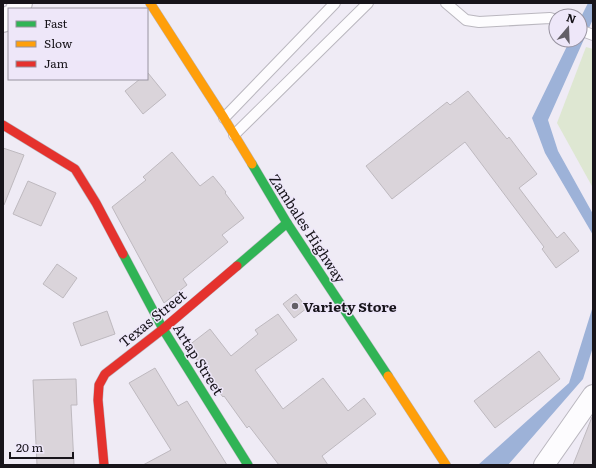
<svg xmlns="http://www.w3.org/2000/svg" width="596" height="468" font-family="Literata,serif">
<rect width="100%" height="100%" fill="#efebf5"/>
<path fill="#dee7d2" d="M586,47L593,49V188L557,123Z"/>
<g fill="#9db2d8">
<path d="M588,3H593V19L548,120L558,151L593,214V235L545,153L532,118L570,40H580V19Z"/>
<path d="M593,306V347L583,379L508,465H478L569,383Z"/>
</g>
<g fill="#dad4da" stroke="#beb9bf">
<path d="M148,73L166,95L143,114L125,91L140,79H147V74Z"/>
<path d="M468,91L507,139L509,137L537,174L519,188L557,238L564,232L579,251L556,268L542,249L544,247L465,142L392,199L366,166L447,102L450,105Z"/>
<path d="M3,148L24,155L4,205H3Z"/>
<path d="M172,152L200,186L213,176L226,192L225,193L244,218L222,235L228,242L183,279L187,285L164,303L112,207L146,180L143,177Z"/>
<path d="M28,181L56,193L41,226L13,214Z"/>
<path d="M57,264L77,278L63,298L43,284Z"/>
<path d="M296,294L307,308L294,318L283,304Z"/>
<path d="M107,311L115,334L81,346L73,323Z"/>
<path d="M278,314L297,340L255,370L283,409L323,378L348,411L364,398L376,414L322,456L328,465H279L249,426L247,428L224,396L223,397L211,382L207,376L208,375L200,364L188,346L210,329L231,356L258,334L255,330Z"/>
<path d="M539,351L560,379L495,428L474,401Z"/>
<path d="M155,368L178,406L187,401L227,465H143L171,450L129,383Z"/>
<path d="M76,379L77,405H71L74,465H37L33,380Z"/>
<path d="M592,417H593V465H573Z"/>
</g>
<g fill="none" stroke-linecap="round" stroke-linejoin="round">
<defs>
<g id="lane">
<path d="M446,3L466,20L479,22L550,18L556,20"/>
<path d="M580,30L593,35"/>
<path d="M224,118L335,3"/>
<path d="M234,135L368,3"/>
</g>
<g id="street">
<path d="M16,9L22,3"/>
<path d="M3,22L9,16"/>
<path d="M544,465L593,395"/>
</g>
<g id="fast">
<path d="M252,164L287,223L388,376"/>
<path d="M123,254L163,329L248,465"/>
<path d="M237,266L287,223"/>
</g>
<g id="slow">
<path d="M150,3L224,118L252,164"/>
<path d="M388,376L446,465"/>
</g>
<g id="jam">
<path d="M3,125L75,169L96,203L123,254"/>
<path d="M104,465L98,400L99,385L105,374L163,329L237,266"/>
</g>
</defs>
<use href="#lane" stroke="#bab7bf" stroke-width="12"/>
<use href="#street" stroke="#bab7bf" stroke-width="22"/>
<use href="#fast" stroke="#bab7bf" stroke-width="10"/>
<use href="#slow" stroke="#bab7bf" stroke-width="10"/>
<use href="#jam" stroke="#bab7bf" stroke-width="10"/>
<use href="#lane" stroke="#fdfcfe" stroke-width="10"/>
<use href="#street" stroke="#fdfcfe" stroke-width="20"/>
<use href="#fast" stroke="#30b455" stroke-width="9"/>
<use href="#slow" stroke="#ff9f0a" stroke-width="9"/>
<use href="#jam" stroke="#e5322d" stroke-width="9"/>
</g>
<circle fill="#635f67" stroke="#eee7f9" stroke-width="1.5" cx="295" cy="306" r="4"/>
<g text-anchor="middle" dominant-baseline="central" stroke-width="3" stroke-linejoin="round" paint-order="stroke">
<g font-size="14" fill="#17141a" stroke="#eee7f9">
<text transform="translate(308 228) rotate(57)">Zambales Highway</text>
<text transform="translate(152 318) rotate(-39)">Texas Street</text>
<text transform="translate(199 359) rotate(58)">Artap Street</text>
</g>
<g font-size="14" font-weight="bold" fill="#17141a" stroke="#eee7f9" text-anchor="start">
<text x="303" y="306">Variety Store</text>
</g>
</g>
<rect width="596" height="468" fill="none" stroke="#17141a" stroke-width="8"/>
<rect x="8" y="8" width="140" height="72" fill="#eee7f9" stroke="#9893a0"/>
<rect x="16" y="21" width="20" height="6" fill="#30b455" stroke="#9893a0"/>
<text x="44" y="28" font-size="12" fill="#17141a">Fast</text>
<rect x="16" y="41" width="20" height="6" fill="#ff9f0a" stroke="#9893a0"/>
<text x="44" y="48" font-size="12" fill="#17141a">Slow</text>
<rect x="16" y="61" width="20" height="6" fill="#e5322d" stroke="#9893a0"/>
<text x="44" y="68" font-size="12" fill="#17141a">Jam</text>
<g transform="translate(568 28) rotate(19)"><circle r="19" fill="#eee7f9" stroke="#9893a0"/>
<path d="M0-3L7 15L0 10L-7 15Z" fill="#635f67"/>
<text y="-6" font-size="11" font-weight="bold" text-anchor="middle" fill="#17141a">N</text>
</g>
<path d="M10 452v6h63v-6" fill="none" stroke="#17141a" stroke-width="2"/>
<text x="16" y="452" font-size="12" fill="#17141a" stroke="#eee7f9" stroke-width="3" paint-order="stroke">20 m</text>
</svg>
